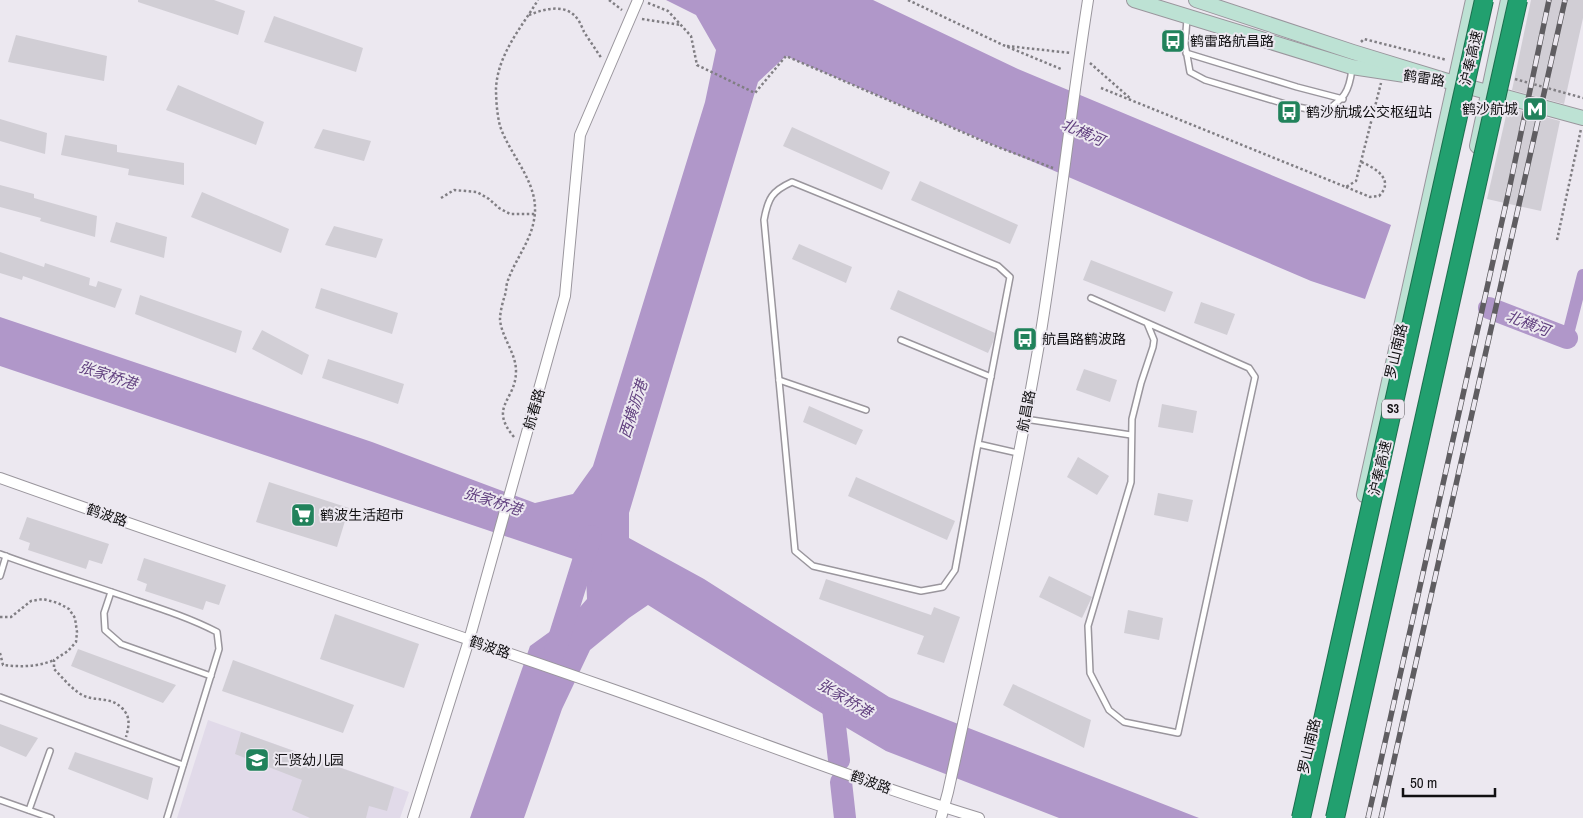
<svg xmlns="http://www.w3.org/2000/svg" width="1583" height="818" font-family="'Archivo Narrow','Noto Sans SC',sans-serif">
<rect width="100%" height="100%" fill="#ece8f0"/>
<path fill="#e1dae9" d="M208,720L409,792L400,818H177Z"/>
<path fill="#b097c9" d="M666,0H873L1018,69L1391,225L1365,299L1311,281L786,56L758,82L629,513V538L704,579L889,697L1199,818H1059L886,751L813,708L648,605L629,618L590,650L562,709L524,818H470L530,646L573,615L587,599L586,574L579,561L0,366V317L372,442L535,503L573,494L593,466L705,102L716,50L696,15Z"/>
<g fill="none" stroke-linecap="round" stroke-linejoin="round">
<path stroke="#b097c9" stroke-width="12" d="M1567,338L1583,275"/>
<g stroke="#b097c9" stroke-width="22">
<path d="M1489,308L1567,338"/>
<path d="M555,651L591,536"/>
<path d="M831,691L839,760"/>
<path d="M841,782L845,818"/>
</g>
</g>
<g fill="#d1ced5">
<path d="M138,0H214L245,11L238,35L138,2Z"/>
<path d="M1531,0H1583V18L1564,104L1512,90Z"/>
<path d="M274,16L363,48L356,72L264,42Z"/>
<path d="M16,35L107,56L104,81L8,62Z"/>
<path d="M178,85L264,122L256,145L166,110Z"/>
<path d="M1508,107L1560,121L1541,211L1487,199Z"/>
<path d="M0,119L47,133L45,154L0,141Z"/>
<path d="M792,127L890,172L882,190L783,146Z"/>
<path d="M323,129L371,141L364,161L314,148Z"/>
<path d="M65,135L117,145V152L184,163V185L128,175L129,169L61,155Z"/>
<path d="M920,181L1018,225L1010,244L911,200Z"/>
<path d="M0,185L34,194V198L97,216L95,237L40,221L41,218L0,207Z"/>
<path d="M202,192L289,229L281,253L191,217Z"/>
<path d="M116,222L167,237L164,258L110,242Z"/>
<path d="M334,226L383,239L376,258L325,245Z"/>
<path d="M799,244L852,267L846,283L792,259Z"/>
<path d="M0,252L44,267L45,263L90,278L89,285L96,287L98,281L122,289L115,308L23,276L22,280L0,273Z"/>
<path d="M1091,260L1173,292L1165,312L1083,280Z"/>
<path d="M321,288L398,313L392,334L315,308Z"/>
<path d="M898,290L995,333L993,342L988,353L890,309Z"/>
<path d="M140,295L242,331L236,353L135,314Z"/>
<path d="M1201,302L1235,314L1227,335L1194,323Z"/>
<path d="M262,330L309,355L302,375L252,349Z"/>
<path d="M328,359L404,384L398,404L322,378Z"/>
<path d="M1084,369L1117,380L1110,402L1076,390Z"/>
<path d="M1162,404L1197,411L1193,433L1158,427Z"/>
<path d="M809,406L863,430L856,445L803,422Z"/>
<path d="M1078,457L1109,476L1097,495L1067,477Z"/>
<path d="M856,477L955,521L947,540L848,496Z"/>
<path d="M269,482L349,508L337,547L256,522Z"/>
<path d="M1158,493L1193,500L1188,522L1154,515Z"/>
<path d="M27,517L109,544L102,564L89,560L86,569L28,550L30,543L19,539Z"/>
<path d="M144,558L226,585L219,605L206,601L203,610L145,591L147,584L137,580Z"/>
<path d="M1049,576L1092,597L1082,618L1039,597Z"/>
<path d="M826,579L931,615L934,607L960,617L944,663L917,654L924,636L819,599Z"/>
<path d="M1128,610L1163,618L1159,640L1124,633Z"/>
<path d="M335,614L419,644L404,688L320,659Z"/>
<path d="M78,649L176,685L163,703L71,666Z"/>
<path d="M233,660L354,705L343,733L222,691Z"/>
<path d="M1013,684L1091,720L1084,748L1003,705Z"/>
<path d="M0,724L38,738L26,757L0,746Z"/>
<path d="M241,732L394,787L387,811L369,806L366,818H310L292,810L302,780L235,754Z"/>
<path d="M75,752L153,778L148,800L68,769Z"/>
</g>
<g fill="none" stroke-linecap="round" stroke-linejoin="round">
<defs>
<g id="lane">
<path d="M1187,19L1185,44L1190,72L1205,80L1292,106L1325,112C1344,98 1349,93 1352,69"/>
<path d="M1186,53L1297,87L1343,99"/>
<path d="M1091,298L1249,368L1255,377L1178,733L1124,722L1109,710L1090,673L1088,626L1131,482L1132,419L1141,383L1153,347L1154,340L1147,323"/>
<path d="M901,340L991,377"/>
<path d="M779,380L866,410"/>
<path d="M1025,419L1131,435"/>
<path d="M978,444L1010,277L998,266L792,182C772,191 768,198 764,220L795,551L813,566L921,591L943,587L955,570L978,444L1018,453"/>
<path d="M0,554C46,571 92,585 138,601C165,610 192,619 217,632L219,649L167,818"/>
<path d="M0,576L6,556"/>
<path d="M111,592L104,613L105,630L121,644L211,676"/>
<path d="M0,697L183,765"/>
<path d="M0,800L51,818"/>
<path d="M29,810L50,751"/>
</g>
<g id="street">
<path d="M0,478C199,549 400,615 600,685C727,729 851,779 979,818"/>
<path d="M413,818L469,640L565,296L580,135L638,0"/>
<path d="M941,818L948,792C981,643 1013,494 1039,344C1058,230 1070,114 1088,0"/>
</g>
<g id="secondary">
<path d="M1134,0L1352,67L1405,75"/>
<path d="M1196,0L1353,52L1454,83L1583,118"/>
<path d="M1477,146L1508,0"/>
<path d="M1364,495L1473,0"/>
</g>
</defs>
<use href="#lane" stroke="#9a969d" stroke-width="8"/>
<use href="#street" stroke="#9a969d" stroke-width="12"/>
<use href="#secondary" stroke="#9a969d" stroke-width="16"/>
<g stroke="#807e83" stroke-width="2.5" stroke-dasharray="2.5 2.5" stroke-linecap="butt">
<path d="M609,0L622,10"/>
<path d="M908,0L1003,45L1061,69"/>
<path d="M648,3L668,11L691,36L697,65L755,93L786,56L990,144L1053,168"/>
<path d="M529,15C546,8 568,3 579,21C581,25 583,29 584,32C590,41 596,50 602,59"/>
<path d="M642,19L681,25"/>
<path d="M1361,42L1364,39L1447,60"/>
<path d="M1007,46L1071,53"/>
<path d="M1090,63L1131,99"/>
<path d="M1515,79L1583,98"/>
<path d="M1101,88L1346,187L1356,181L1381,83"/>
<path d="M1346,187L1370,197L1379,196C1395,180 1376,168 1361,162"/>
<path d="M441,198L454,190L477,192L489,199L499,208L510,214H535"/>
<path d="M1557,240L1581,129"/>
<path d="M514,437C488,406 516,401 516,371C516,353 502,338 500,320C500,313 502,305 504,298C506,293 506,288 507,283C514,261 530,243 534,220C541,184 511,158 500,126C497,114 496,100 496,88C498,54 521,28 538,0"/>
<path d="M0,617H11L31,601L43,599L58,603L69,609L75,618L77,632L76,642L68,651L54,660V669C62,677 70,687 79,693C93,703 109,695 122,708C131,717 129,726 126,737"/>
<path d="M0,653L3,665C20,667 38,667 54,660"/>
</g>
<use href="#lane" stroke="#fff" stroke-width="5"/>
<use href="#street" stroke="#fff" stroke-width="10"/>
<use href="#secondary" stroke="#bde2d4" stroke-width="14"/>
<defs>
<g id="rail">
<path d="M1368,818L1509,190L1549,0"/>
<path d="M1381,818L1565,0"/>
</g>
</defs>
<use href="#rail" stroke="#5f5d61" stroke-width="5.5"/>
<use href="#rail" stroke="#ece8f0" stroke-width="4" stroke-dasharray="11" stroke-linecap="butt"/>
<defs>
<g id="highway-bridge">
<path d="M1301,818L1484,0"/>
<path d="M1335,818L1518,0"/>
</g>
</defs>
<use href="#highway-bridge" stroke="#1c6e4e" stroke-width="20" stroke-linecap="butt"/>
<use href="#highway-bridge" stroke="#22a06f" stroke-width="18"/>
</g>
<defs>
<symbol id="bus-square" viewBox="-11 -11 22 22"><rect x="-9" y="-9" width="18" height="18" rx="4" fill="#21825b" stroke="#ece8f0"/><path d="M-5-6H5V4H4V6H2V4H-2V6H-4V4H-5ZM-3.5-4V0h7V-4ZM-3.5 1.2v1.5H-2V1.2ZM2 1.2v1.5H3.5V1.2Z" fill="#fff"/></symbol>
<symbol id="metro-square" viewBox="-11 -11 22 22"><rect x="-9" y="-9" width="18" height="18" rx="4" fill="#21825b" stroke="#ece8f0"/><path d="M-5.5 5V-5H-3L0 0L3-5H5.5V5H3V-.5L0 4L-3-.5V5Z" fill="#fff"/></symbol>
<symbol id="supermarket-square" viewBox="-11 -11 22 22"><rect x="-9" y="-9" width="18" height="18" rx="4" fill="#21825b" stroke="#ece8f0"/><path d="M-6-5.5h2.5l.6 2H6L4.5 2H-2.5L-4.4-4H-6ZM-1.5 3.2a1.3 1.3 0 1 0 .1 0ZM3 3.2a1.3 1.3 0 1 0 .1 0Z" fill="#fff"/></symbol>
<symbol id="school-square" viewBox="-11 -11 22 22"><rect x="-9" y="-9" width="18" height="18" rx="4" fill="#21825b" stroke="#ece8f0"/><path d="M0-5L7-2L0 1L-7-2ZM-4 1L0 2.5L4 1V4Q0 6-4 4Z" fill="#fff"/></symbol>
</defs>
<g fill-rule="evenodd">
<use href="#bus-square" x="1159" y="27" width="28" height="28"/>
<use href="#metro-square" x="1521" y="95" width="28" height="28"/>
<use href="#bus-square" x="1275" y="98" width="28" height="28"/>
<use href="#bus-square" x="1011" y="325" width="28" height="28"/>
<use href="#supermarket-square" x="289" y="501" width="28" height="28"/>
<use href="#school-square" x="243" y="746" width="28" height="28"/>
</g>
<g text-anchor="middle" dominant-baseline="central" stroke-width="4" stroke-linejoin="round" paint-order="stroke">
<rect fill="#ece8f0" stroke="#535155" stroke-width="1" x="1382" y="399.5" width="22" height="19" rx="4"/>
<g font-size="12" font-weight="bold" fill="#111012">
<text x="1393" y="409">S3</text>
</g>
<g font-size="14" fill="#111012" stroke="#ece8f0" text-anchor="start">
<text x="1190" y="41">鹤雷路航昌路</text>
<text x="1518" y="109" text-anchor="end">鹤沙航城</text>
<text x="1306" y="112">鹤沙航城公交枢纽站</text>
<text x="1042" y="339">航昌路鹤波路</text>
<text x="320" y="515">鹤波生活超市</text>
<text x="274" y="760">汇贤幼儿园</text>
</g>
<g font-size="14" fill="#111012" stroke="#ece8f0">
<text transform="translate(1471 58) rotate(-77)">沪奉高速</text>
<text transform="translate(1424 78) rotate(9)">鹤雷路</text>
<text transform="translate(1396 351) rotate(-77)">罗山南路</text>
<text transform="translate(534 409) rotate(-74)">航春路</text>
<text transform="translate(1026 411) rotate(-79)">航昌路</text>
<text transform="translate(1380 468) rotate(-77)">沪奉高速</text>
<text transform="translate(107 515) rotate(19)">鹤波路</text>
<text transform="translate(490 647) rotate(19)">鹤波路</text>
<text transform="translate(1309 746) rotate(-77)">罗山南路</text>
<text transform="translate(871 782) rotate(20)">鹤波路</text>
</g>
<g font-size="15" font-style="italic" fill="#61407f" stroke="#ece8f0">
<text transform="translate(1083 132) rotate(24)">北横河</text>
<text transform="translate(1528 323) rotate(21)">北横河</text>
<text transform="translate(108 375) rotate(18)">张家桥港</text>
<text transform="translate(633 409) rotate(-72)">西横沥港</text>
<text transform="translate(493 501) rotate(18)">张家桥港</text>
<text transform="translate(845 698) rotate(31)">张家桥港</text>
</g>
</g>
<path d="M1403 788v8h92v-8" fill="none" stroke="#111012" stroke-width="2.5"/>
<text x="1410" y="788" font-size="15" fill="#111012" stroke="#ece8f0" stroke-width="4" paint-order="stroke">50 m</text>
</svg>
